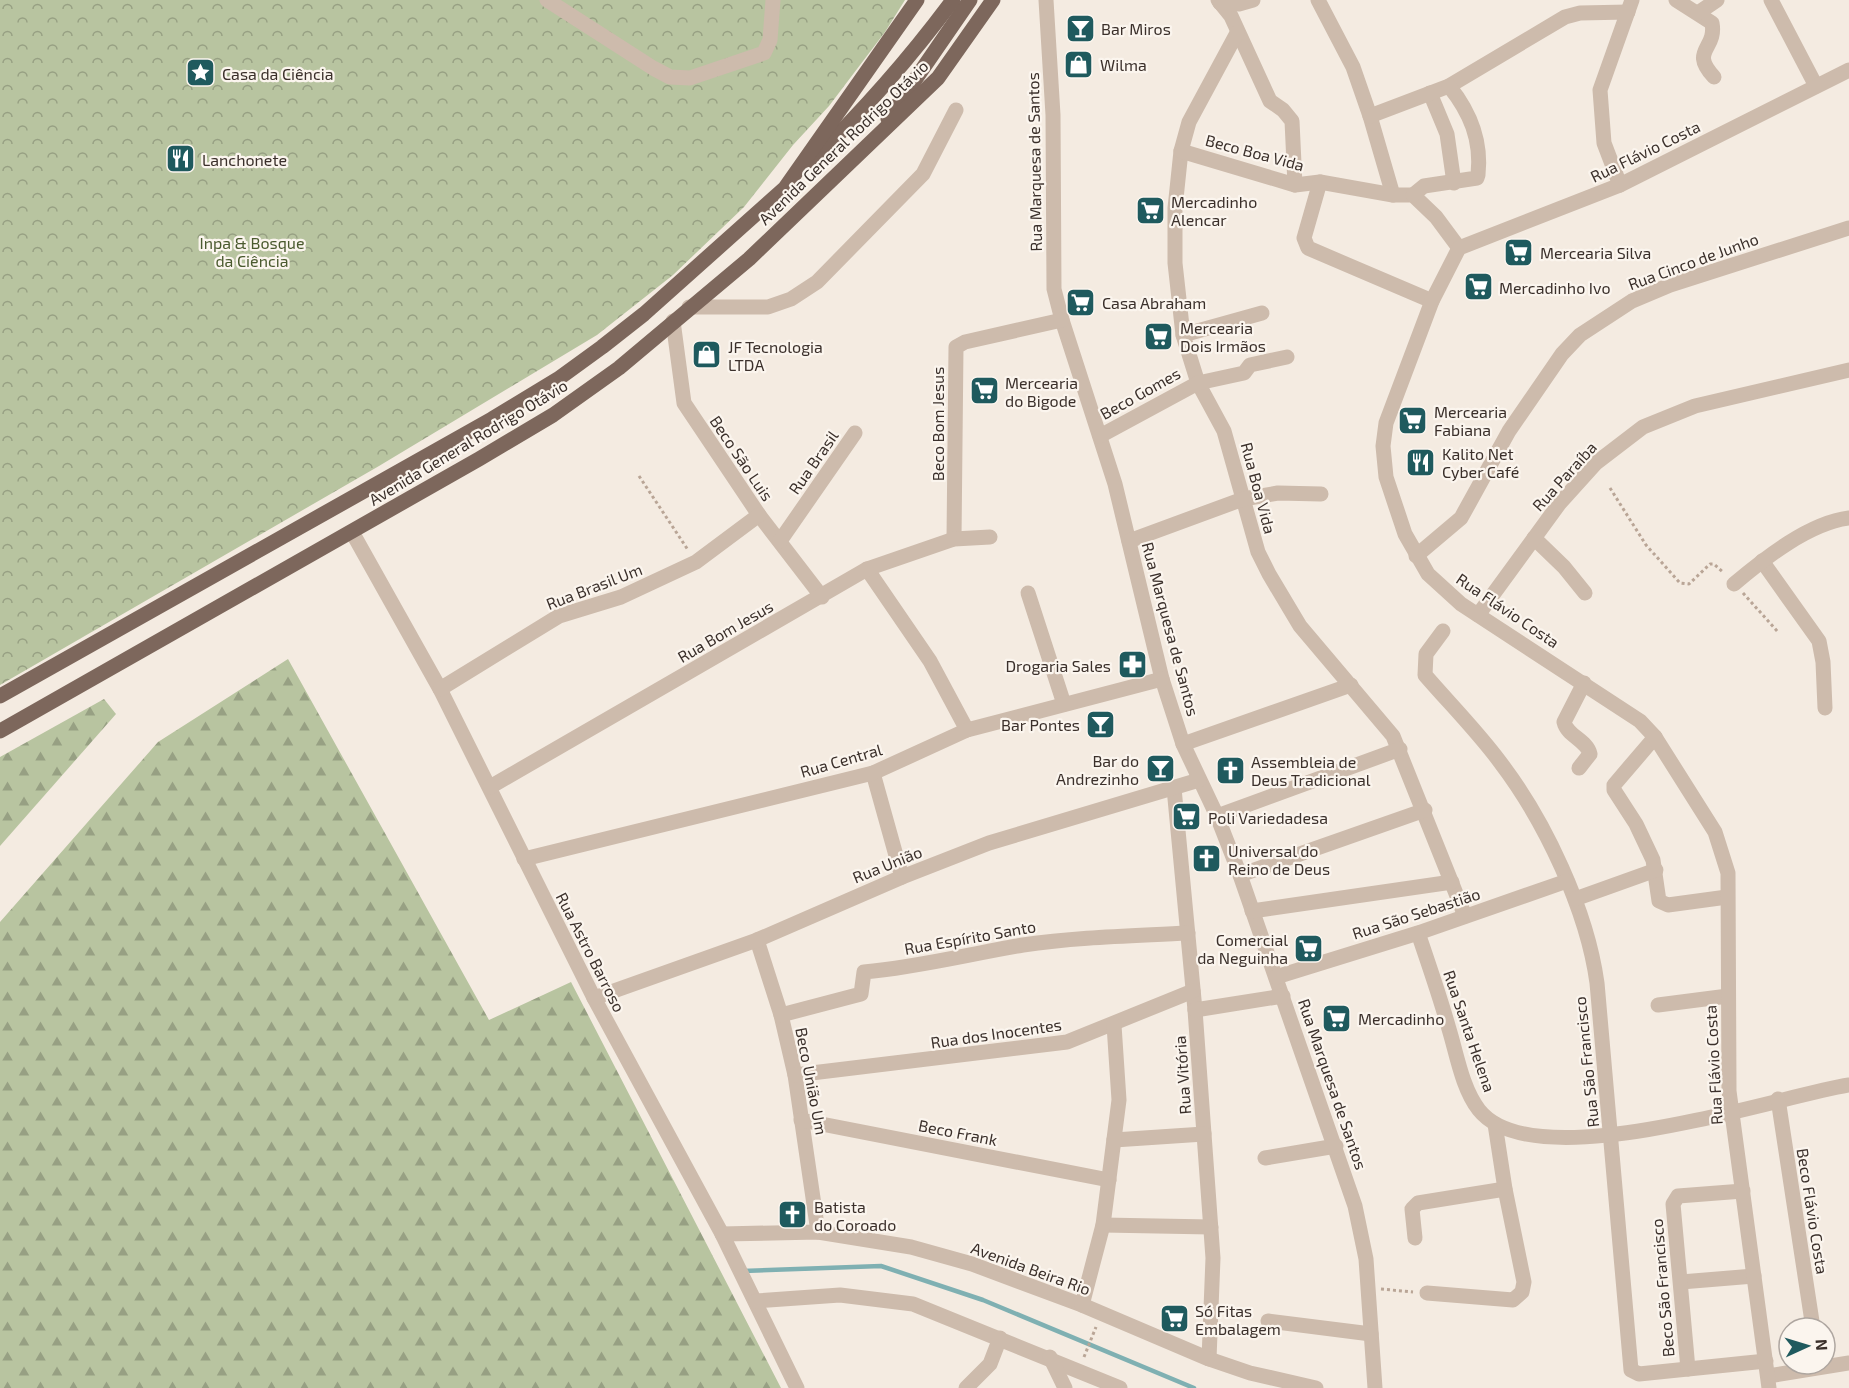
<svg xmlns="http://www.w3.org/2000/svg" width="1849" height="1388" font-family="'Exo 2',sans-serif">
<defs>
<pattern id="forest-firs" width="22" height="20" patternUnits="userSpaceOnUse" patternTransform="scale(1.5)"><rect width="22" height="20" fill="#b8c4a0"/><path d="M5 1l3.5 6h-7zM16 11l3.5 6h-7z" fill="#97a083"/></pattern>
<pattern id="park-crowns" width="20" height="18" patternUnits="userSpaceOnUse" patternTransform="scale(1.5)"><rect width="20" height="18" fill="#b8c4a0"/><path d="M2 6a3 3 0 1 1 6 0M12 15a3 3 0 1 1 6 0" fill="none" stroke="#97a083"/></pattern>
</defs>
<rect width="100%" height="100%" fill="#f4ebe1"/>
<g fill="url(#forest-firs)">
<path d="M288,659L489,1020L571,982L781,1388H0V922L158,742Z"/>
<path d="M104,699L116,714L0,846V757Z"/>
</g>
<path fill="url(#park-crowns)" d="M0,0H905L885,32L829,106L793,145L744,207L673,275L597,335L379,466L0,685Z"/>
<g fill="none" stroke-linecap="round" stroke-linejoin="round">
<path stroke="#7fb0b2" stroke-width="4.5" d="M743,1271L881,1266L983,1300L1194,1388"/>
<g stroke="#b9a596" stroke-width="3" stroke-dasharray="3 3" stroke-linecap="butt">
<path d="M639,476L688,550"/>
<path d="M1610,488L1646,545L1680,583L1689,584L1710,564H1714L1724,573"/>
<path d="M1743,593L1778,632"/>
<path d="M1381,1289L1413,1292"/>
<path d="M1084,1357L1096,1327"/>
</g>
<g stroke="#cdbbac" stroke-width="15">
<path d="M547,0L653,68L670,77L690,78L764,53L770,40L773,0"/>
<path d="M1046,0L1053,115L1054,289L1062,320L1115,484L1162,679L1183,744L1217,816L1240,875L1355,1206L1366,1259L1375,1388"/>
<path d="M1218,0L1231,16L1270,101L1283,110L1292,121L1295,185"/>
<path d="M1318,0L1353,67L1370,116L1393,195"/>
<path d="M1676,0L1712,23C1717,50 1689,50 1714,77"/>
<path d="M1771,0L1816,86"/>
<path d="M1220,3L1239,4L1253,0"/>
<path d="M1698,13L1717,0"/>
<path d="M1237,33L1189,122L1181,151L1175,208V263L1183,335L1198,383L1224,431L1258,552L1269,574L1300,626L1393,736L1465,916"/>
<path d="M1430,93L1447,134L1454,183"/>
<path d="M1370,116L1449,86L1565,17L1580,13L1628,12"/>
<path d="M1181,151L1295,185L1320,182L1393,195H1413L1436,217L1459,248"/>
<path d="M1320,182L1304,238L1308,248L1432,301"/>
<path d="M1620,185L1604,143L1600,90L1632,0"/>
<path d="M1413,195L1424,186L1477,178L1478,175C1482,140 1470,112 1449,86"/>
<path d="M689,307H768L791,299L817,282L923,174L956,110"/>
<path d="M673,321L684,403L759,515L822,597"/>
<path d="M1183,335L1262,313"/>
<path d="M1100,436L1198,383L1244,373L1250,365L1287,357"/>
<path d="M352,532L440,689L594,998L722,1234L797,1388"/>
<path d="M1534,538L1564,567L1585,593"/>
<path d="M954,539L956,347L965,342L1062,320"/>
<path d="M780,541L855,433"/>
<path d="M1129,541L1243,499L1278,493L1321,494"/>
<path d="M1416,556L1461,518L1509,431L1562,354L1580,335L1632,301L1670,285L1849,228"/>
<path d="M1762,561L1819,641L1823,662L1825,708"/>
<path d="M867,569L930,661L967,730"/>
<path d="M1734,584C1765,558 1809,523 1849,518"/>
<path d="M1028,593L1064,704"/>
<path d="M1478,615L1559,504L1596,463L1643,427L1695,406L1849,370"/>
<path d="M1443,631L1426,654L1425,675C1450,704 1477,731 1500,762C1545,821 1587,910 1597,983L1631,1370L1639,1374L1766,1361"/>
<path d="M440,689L559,616L621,597L696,562L759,515"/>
<path d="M1655,737L1614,785V790L1636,824L1653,860L1659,901L1668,905L1727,897"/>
<path d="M1183,744L1351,685"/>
<path d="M1579,768L1590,754C1587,740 1567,736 1564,722L1584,683"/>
<path d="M873,773L902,877"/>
<path d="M490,787L867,569L954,539L990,537"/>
<path d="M1174,788L1195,1010L1213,1258L1209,1359"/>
<path d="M1217,816L1400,749"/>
<path d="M524,859L873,773L967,730L1162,679"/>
<path d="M1240,875L1425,810"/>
<path d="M1575,899L1656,870"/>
<path d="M1252,911L1452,882"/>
<path d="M1418,933C1429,965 1440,997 1449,1029C1457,1055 1462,1088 1479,1110C1534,1179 1771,1098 1849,1085"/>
<path d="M757,940L781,1015L795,1075L818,1232"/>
<path d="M1276,977L1418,933L1567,881"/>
<path d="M594,998L757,940L902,877L989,843L1199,780"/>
<path d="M1658,1005L1728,996"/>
<path d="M1195,1010L1283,996"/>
<path d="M781,1015L861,994L864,972C919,967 969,954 1023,945C1078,937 1133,936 1188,933"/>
<path d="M795,1075L1067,1042L1193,991"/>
<path d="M1778,1099L1813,1328"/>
<path d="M801,1120L1109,1180"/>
<path d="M1114,1140L1204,1134"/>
<path d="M1265,1158L1336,1146"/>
<path d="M1103,1225L1211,1227"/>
<path d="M722,1234L818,1232L911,1247L972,1264L1082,1305L1209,1359L1250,1373L1316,1388"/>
<path d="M1415,1238L1412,1209L1418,1203L1505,1189"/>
<path d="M1681,1282L1754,1276"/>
<path d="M1427,1293L1513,1300L1522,1292L1524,1282L1505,1189L1495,1124"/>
<path d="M756,1301L840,1295L913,1304L1120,1388"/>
<path d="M1082,1305L1103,1225L1119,1100L1114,1025"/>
<path d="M1268,1321L1371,1334"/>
<path d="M1050,1357L1065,1388"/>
<path d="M1688,1369L1673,1204L1678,1196L1743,1191"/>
<path d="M1768,1376L1849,1363"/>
<path d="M966,1388L990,1364L1000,1338"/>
<path d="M1769,1388L1729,1091L1728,873L1715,832L1655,737L1640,721L1461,604L1428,574L1405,534L1386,477L1383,446L1386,423L1432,301L1459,248L1620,185L1849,70"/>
</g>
<g stroke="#7d675c" stroke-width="15">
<path d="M888,119L970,0"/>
<path d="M812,161C864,110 910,58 953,0"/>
<path d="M0,696L492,419L558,379L602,347L644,314L785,188L917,0"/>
<path d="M0,731L479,459L553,415L619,368L749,259L938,78L993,0"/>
</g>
</g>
<defs>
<symbol id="bar-square" viewBox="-11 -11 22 22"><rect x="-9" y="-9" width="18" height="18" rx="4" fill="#1f5a5e" stroke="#fbf5ee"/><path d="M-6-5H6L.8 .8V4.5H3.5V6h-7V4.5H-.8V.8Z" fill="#fff"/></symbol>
<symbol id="shop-square" viewBox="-11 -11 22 22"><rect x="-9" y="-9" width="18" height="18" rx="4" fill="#1f5a5e" stroke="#fbf5ee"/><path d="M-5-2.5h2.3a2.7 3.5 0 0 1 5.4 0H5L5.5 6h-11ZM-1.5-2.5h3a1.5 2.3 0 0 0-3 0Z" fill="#fff"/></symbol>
<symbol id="sight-square" viewBox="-11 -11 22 22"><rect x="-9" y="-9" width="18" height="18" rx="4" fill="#1f5a5e" stroke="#fbf5ee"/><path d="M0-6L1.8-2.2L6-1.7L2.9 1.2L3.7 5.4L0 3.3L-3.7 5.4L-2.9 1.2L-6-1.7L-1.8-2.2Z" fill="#fff"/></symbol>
<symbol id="restaurant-square" viewBox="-11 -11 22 22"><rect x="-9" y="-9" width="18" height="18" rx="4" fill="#1f5a5e" stroke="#fbf5ee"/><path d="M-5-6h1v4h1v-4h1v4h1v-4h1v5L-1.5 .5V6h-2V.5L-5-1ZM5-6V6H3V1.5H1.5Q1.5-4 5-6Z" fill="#fff"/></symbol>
<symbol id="supermarket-square" viewBox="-11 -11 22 22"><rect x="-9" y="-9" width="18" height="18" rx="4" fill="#1f5a5e" stroke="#fbf5ee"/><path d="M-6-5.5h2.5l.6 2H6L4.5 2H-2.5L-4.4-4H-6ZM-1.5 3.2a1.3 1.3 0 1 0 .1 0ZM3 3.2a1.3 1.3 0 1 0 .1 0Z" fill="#fff"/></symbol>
<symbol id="pharmacy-square" viewBox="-11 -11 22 22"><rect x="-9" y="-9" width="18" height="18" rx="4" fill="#1f5a5e" stroke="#fbf5ee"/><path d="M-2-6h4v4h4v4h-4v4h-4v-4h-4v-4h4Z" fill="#fff"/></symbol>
<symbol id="church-square" viewBox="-11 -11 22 22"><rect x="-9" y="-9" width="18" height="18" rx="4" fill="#1f5a5e" stroke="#fbf5ee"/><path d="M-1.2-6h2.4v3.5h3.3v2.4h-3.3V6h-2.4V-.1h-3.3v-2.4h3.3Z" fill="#fff"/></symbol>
</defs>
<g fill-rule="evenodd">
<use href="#bar-square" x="1064" y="12" width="33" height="33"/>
<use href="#shop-square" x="1062" y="48" width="33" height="33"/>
<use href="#sight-square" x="184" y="56" width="33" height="33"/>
<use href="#restaurant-square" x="164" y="142" width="33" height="33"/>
<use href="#supermarket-square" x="1134" y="194" width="33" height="33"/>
<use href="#supermarket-square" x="1502" y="236" width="33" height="33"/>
<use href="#supermarket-square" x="1462" y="270" width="33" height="33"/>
<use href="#supermarket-square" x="1064" y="286" width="33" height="33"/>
<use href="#supermarket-square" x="1142" y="320" width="33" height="33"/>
<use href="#shop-square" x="690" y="338" width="33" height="33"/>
<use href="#supermarket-square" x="968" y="374" width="33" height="33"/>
<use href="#supermarket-square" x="1396" y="404" width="33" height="33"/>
<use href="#restaurant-square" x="1404" y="446" width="33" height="33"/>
<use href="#pharmacy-square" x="1116" y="648" width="33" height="33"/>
<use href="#bar-square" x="1084" y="708" width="33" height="33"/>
<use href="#bar-square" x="1144" y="752" width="33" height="33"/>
<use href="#church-square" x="1214" y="754" width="33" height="33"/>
<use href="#supermarket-square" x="1170" y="800" width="33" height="33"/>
<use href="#church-square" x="1190" y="842" width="33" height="33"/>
<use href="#supermarket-square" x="1292" y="932" width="33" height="33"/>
<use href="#supermarket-square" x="1320" y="1002" width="33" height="33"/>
<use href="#church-square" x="776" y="1198" width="33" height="33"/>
<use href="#supermarket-square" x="1158" y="1302" width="33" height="33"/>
</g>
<g text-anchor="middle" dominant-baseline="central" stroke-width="4.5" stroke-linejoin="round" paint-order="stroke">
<g font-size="16" fill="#3b302b" stroke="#fbf5ee" text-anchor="start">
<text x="1101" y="28">Bar Miros</text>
<text x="1100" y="64">Wilma</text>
<text x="222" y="73">Casa da Ciência</text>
<text x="202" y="159">Lanchonete</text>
<text x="1171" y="201">Mercadinho<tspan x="1171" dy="18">Alencar</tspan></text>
<text x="1540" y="252">Mercearia Silva</text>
<text x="1499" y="287">Mercadinho Ivo</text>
<text x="1102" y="302">Casa Abraham</text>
<text x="1180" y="327">Mercearia<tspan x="1180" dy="18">Dois Irmãos</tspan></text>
<text x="728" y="346">JF Tecnologia<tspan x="728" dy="18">LTDA</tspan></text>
<text x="1005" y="382">Mercearia<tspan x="1005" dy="18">do Bigode</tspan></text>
<text x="1434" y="411">Mercearia<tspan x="1434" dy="18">Fabiana</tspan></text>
<text x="1442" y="453">Kalito Net<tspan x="1442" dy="18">Cyber Café</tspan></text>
<text x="1111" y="665" text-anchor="end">Drogaria Sales</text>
<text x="1080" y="724" text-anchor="end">Bar Pontes</text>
<text x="1139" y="760" text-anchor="end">Bar do<tspan x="1139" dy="18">Andrezinho</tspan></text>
<text x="1251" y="761">Assembleia de<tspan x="1251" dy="18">Deus Tradicional</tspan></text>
<text x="1208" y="817">Poli Variedadesa</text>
<text x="1228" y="850">Universal do<tspan x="1228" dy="18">Reino de Deus</tspan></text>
<text x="1288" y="939" text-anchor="end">Comercial<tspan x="1288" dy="18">da Neguinha</tspan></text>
<text x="1358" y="1018">Mercadinho</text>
<text x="814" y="1206">Batista<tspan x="814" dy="18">do Coroado</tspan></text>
<text x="1195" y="1310">Só Fitas<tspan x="1195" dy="18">Embalagem</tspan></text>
</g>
<g font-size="16" fill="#3b302b" stroke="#fbf5ee">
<text transform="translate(843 142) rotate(-44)">Avenida General Rodrigo Otávio</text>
<text transform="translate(1645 151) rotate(-26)">Rua Flávio Costa</text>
<text transform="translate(1255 152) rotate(15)">Beco Boa Vida</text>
<text transform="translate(1034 162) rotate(-91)">Rua Marquesa de Santos</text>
<text transform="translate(1693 261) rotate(-20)">Rua Cinco de Junho</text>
<text transform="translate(1140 393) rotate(-29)">Beco Gomes</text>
<text transform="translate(937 424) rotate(-90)">Beco Bom Jesus</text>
<text transform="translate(468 442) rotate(-31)">Avenida General Rodrigo Otávio</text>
<text transform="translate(742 458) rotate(56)">Beco São Luis</text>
<text transform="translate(813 462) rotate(-55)">Rua Brasil</text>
<text transform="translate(1564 476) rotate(-48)">Rua Paraíba</text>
<text transform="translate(1259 488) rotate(75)">Rua Boa Vida</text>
<text transform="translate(594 586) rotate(-21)">Rua Brasil Um</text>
<text transform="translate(1508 610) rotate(34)">Rua Flávio Costa</text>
<text transform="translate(1171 629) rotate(75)">Rua Marquesa de Santos</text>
<text transform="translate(725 631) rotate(-30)">Rua Bom Jesus</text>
<text transform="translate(841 760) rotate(-16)">Rua Central</text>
<text transform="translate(887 864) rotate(-22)">Rua União</text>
<text transform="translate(1416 913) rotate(-18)">Rua São Sebastião</text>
<text transform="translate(970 937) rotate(-10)">Rua Espírito Santo</text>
<text transform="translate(591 952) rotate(63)">Rua Astro Barroso</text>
<text transform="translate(1470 1031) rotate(71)">Rua Santa Helena</text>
<text transform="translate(996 1033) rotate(-8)">Rua dos Inocentes</text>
<text transform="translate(1586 1062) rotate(-96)">Rua São Francisco</text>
<text transform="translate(1713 1065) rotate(-93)">Rua Flávio Costa</text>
<text transform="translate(1182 1075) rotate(-94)">Rua Vitória</text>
<text transform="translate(812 1081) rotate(79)">Beco União Um</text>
<text transform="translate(1333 1084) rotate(71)">Rua Marquesa de Santos</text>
<text transform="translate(958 1132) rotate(11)">Beco Frank</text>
<text transform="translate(1813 1211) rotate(81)">Beco Flávio Costa</text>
<text transform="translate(1031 1268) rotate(20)">Avenida Beira Rio</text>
<text transform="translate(1662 1288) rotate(-95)">Beco São Francisco</text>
</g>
<g font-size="16" fill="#4a5a2e" stroke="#fbf5ee">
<text x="252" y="242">Inpa &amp; Bosque<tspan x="252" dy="18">da Ciência</tspan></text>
</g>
</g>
<g transform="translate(1807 1346) rotate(86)"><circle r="28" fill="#fbf5ee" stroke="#aea6a0" stroke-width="1.5"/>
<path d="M0-4.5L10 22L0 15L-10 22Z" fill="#1f5a5e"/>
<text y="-9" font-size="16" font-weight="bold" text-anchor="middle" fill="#3b302b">N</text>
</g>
</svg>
